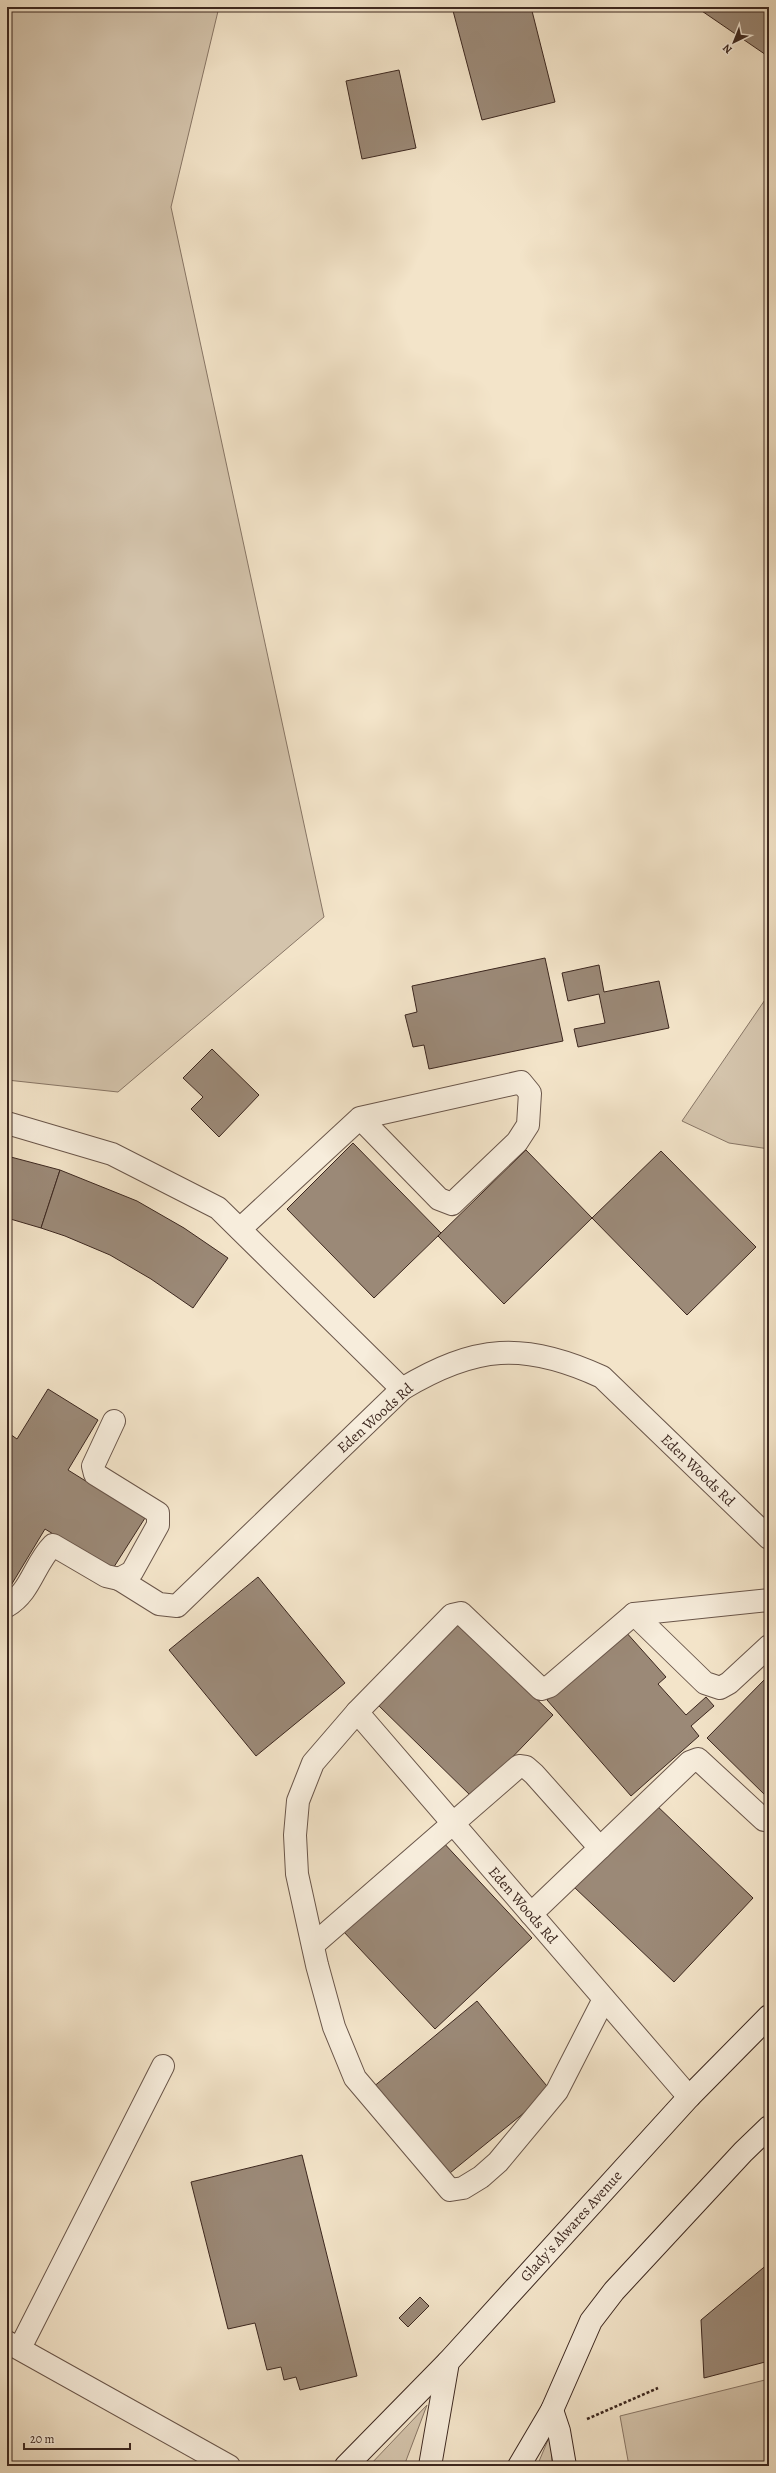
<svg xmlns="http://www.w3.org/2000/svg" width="776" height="2473" font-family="Alegreya,serif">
<rect width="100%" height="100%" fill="#f3e4c9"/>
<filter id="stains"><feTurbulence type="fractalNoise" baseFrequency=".005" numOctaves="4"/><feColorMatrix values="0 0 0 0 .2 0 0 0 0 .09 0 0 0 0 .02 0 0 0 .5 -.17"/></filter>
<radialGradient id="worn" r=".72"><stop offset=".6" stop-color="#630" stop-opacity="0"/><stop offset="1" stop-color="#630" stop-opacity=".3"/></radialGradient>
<g fill="#d4c4ac" stroke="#887666">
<path d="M7,7H219L171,207L324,917L118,1092L7,1080Z"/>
<path d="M769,994V1149L729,1143L682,1121Z"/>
<path d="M769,2379V2466H629L620,2416Z"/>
<path d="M427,2405L404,2466H369Z"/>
<path d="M551,2433L552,2466H537Z"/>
</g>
<g fill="#9b8977" stroke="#3c271f">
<path d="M452,7H531L555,102L482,120Z"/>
<path d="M696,7H769V57Z"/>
<path d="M399,70L416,148L362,159L346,81Z"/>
<path d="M545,958L563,1041L429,1069L424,1045L413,1047L405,1015L417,1012L412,986Z"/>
<path d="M599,965L604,992L659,981L669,1028L578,1047L574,1029L605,1023L599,994L568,1001L562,973Z"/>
<path d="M212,1049L259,1095L219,1137L191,1109L203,1097L183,1078Z"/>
<path d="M353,1143L441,1233L374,1298L287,1209Z"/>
<path d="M526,1150L592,1218L504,1304L438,1236Z"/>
<path d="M661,1151L756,1247L687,1315L592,1218Z"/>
<path d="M7,1156L60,1170L41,1228L7,1218Z"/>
<path d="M60,1170L137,1201L184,1228L228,1258L193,1308L151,1279L110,1255L65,1236L41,1228Z"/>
<path d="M48,1389L98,1420L68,1470L145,1518L112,1570L45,1529L7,1592V1432L17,1439Z"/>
<path d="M258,1577L345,1683L256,1756L169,1650Z"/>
<path d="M455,1620L553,1715L473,1798L375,1702Z"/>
<path d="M625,1631L666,1677L658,1684L686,1715L706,1697L714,1706L691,1726L699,1736L631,1796L547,1700Z"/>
<path d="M769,1675V1799L707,1738Z"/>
<path d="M654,1803L753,1898L674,1982L574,1887Z"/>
<path d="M441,1840L532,1938L435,2029L343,1931Z"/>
<path d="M477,2001L551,2091L445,2177L372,2088Z"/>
<path d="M302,2155L357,2376L300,2390L296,2377L284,2380L281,2367L267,2370L255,2323L228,2329L191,2182Z"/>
<path d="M769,2263V2361L704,2378L701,2320Z"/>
<path d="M420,2297L429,2306L408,2327L399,2318Z"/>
</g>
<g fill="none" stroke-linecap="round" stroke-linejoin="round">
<defs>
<g id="minor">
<path d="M7,1123L112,1154L218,1208L402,1389"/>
<path d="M240,1229L360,1118L439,1199L452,1204L517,1142L528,1125L530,1093L521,1082L360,1118"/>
<path d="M119,1579L159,1604L177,1606L402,1389C475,1345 524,1341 602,1377L769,1538"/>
<path d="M7,1606C31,1592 34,1564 53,1545L106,1576L119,1579L132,1572L158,1525V1513L95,1474L93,1466L114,1421"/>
<path d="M634,1614L705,1683L720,1688L729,1683L769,1646"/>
<path d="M357,1712L689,2097"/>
<path d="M531,1914L690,1762L698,1759L764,1820"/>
<path d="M313,1945L519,1766L526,1767L534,1774L600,1848"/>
<path d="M604,1999L557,2091L498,2162L481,2177L463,2188L450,2190L355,2078L334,2027L317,1965L297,1874L295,1835L298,1801L313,1763L357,1712L452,1615L461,1613L541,1689L550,1686L634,1614L769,1600"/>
<path d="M20,2348L163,2066"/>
</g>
<path id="tertiary" d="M7,2342L229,2466"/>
<g id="secondary">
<path d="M552,2410L559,2431L565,2466"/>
<path d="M346,2466L448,2362"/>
<path d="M430,2466L448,2362L689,2097L769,2016"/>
<path d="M519,2466L552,2410L591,2321L614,2291L743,2152L769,2127"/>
</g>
</defs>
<use href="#minor" stroke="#6a564a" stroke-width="24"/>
<use href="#tertiary" stroke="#6a564a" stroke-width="24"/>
<use href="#secondary" stroke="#3c271f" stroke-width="24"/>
<path stroke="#3c271f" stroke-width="2.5" stroke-dasharray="3 2" stroke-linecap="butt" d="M587,2419L658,2388"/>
<use href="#minor" stroke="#f7eddc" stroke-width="22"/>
<use href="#tertiary" stroke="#f7eddc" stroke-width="22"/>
<use href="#secondary" stroke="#f7eddc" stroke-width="22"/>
</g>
<g text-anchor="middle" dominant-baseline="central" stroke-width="3.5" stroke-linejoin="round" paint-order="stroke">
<g font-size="15" fill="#3c271f" stroke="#f7eddc">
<text transform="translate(375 1418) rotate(-42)">Eden Woods Rd</text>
<text transform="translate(698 1470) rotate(44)">Eden Woods Rd</text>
<text transform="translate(523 1905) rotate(49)">Eden Woods Rd</text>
<text transform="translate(571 2226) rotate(-48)">Glady's Alwares Avenue</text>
</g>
</g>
<rect width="776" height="2473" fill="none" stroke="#f3e4c9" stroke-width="24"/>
<rect x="8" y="8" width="760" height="2457" fill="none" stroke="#3c271f" stroke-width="2"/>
<rect x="12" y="12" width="752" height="2449" fill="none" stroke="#3c271f"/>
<g transform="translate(734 42) rotate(223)" stroke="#f7eddc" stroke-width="3" paint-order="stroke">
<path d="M0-3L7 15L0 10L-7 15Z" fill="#3c271f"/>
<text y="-6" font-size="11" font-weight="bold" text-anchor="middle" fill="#3c271f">N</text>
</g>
<path d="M24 2443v6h106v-6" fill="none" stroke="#3c271f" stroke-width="2"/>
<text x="30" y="2443" font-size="12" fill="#3c271f" stroke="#f7eddc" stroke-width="3" paint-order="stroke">20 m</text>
<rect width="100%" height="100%" filter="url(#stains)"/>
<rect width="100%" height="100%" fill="url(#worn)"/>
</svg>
